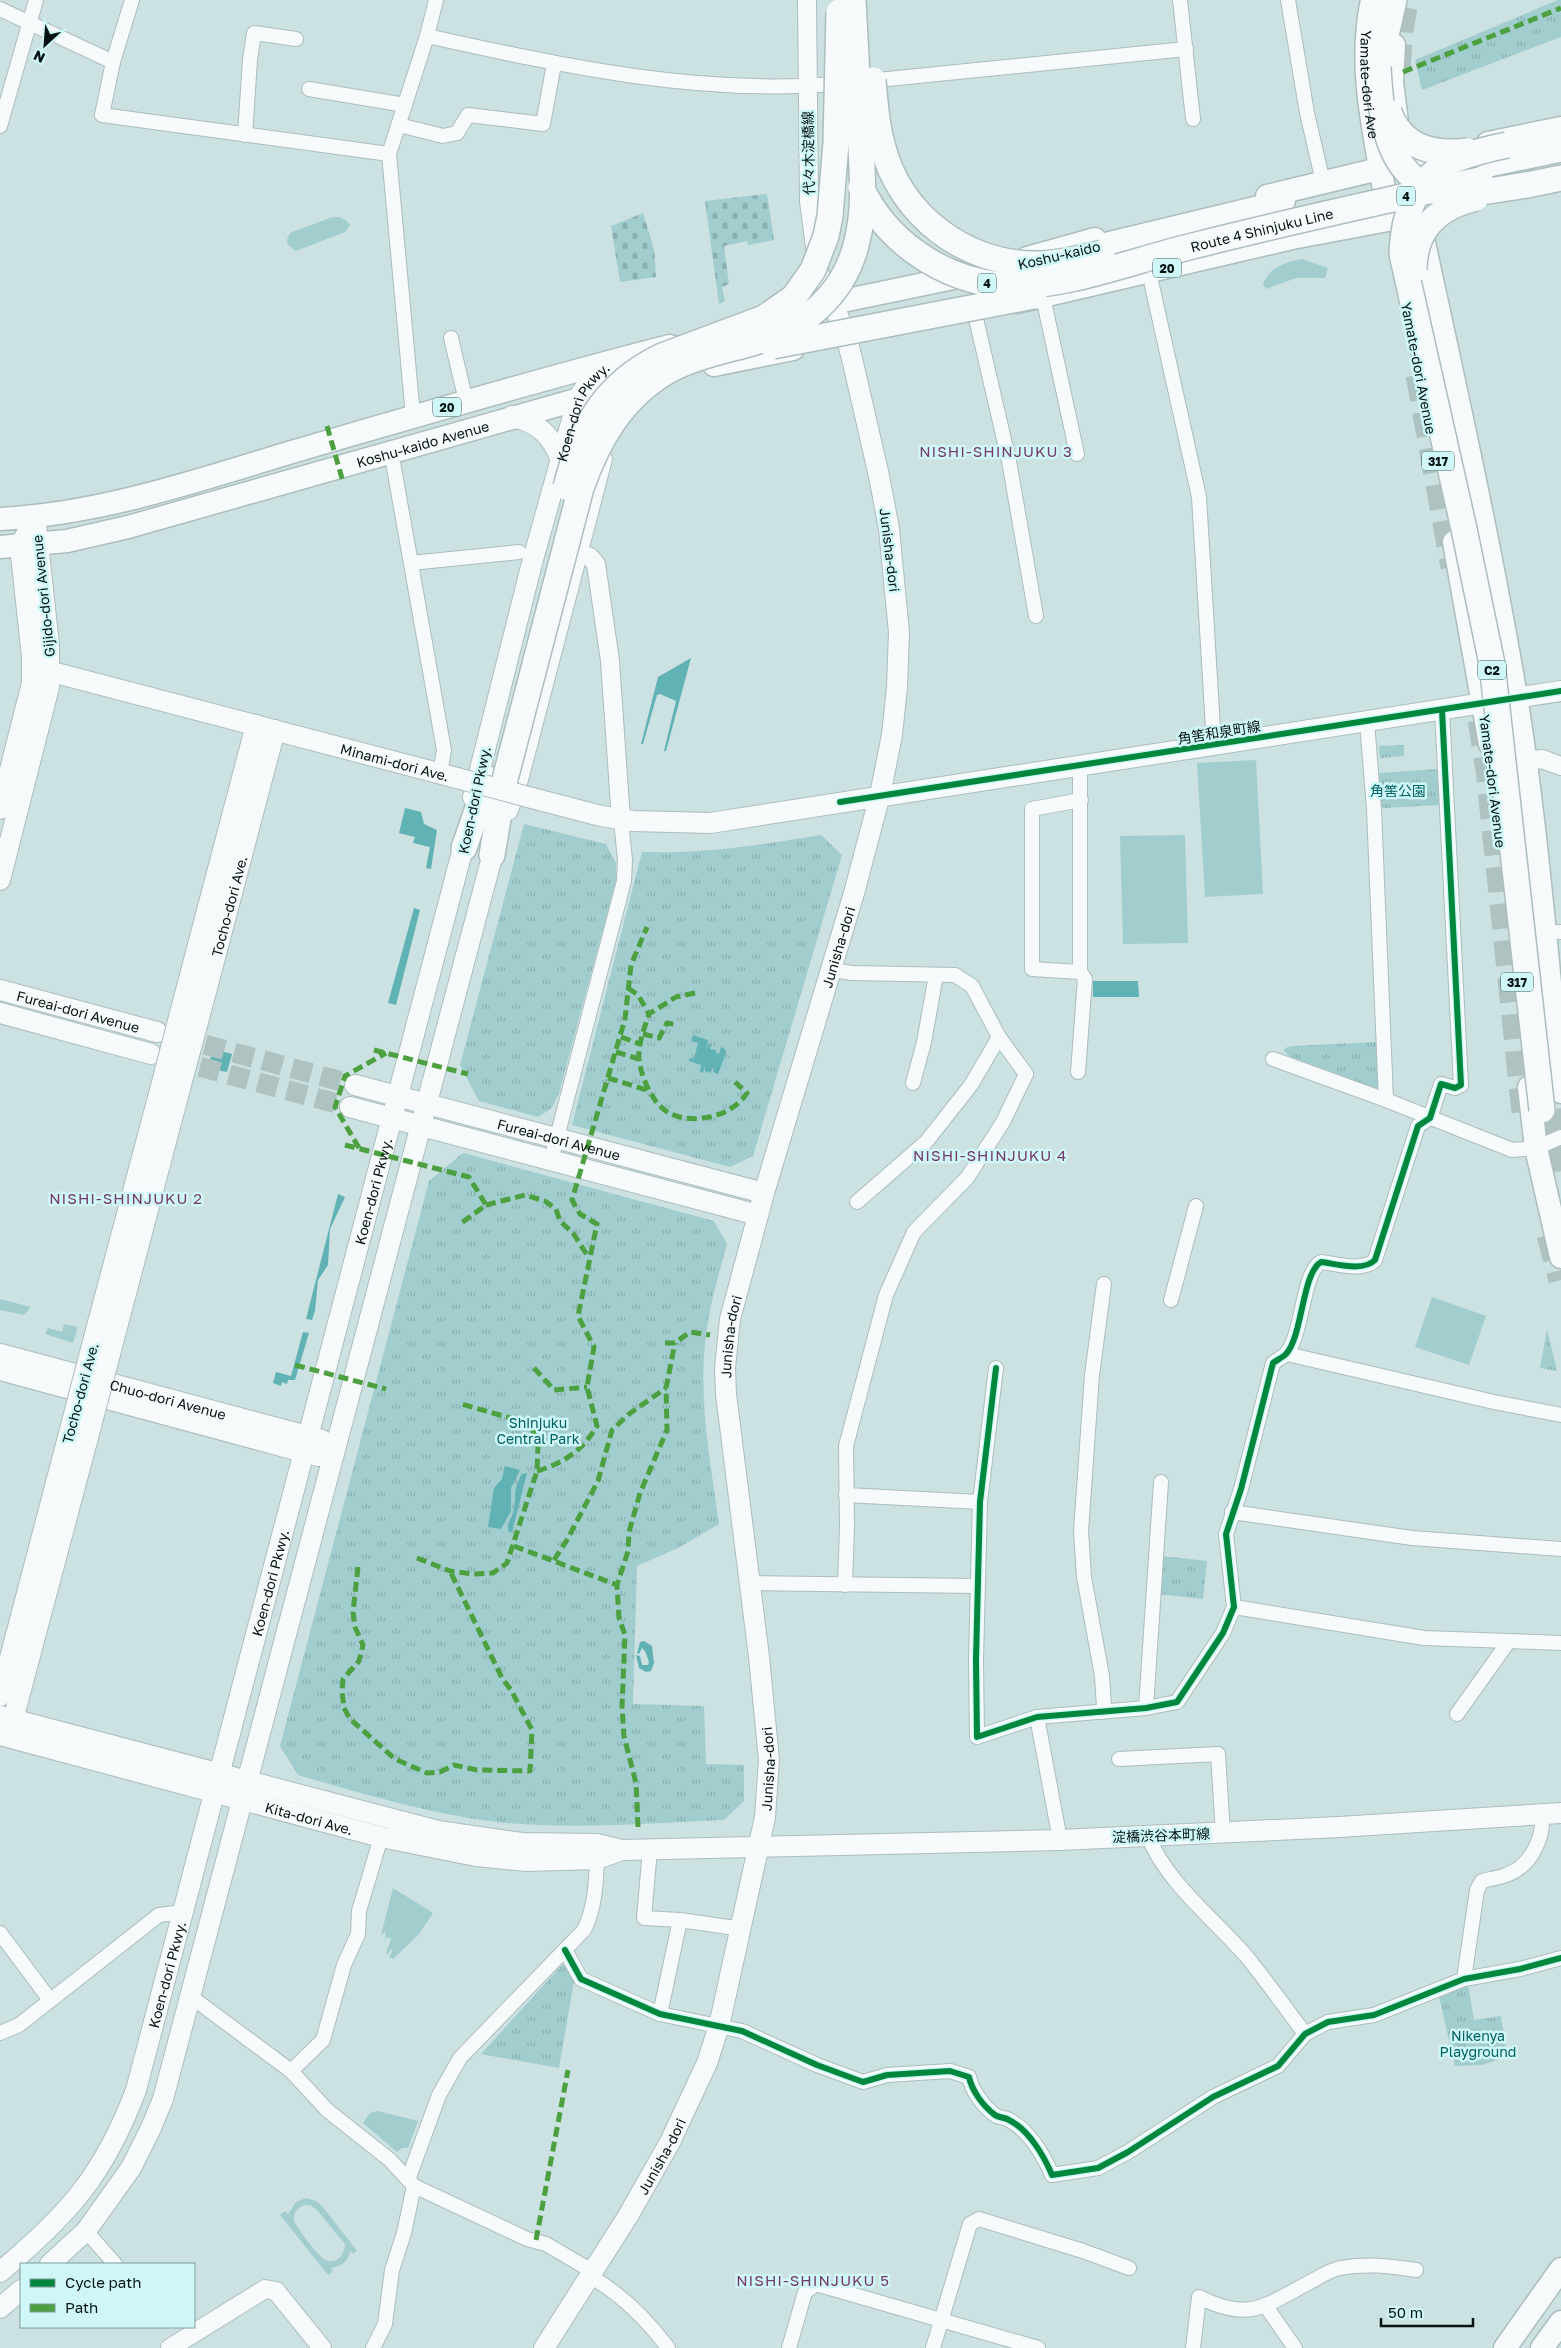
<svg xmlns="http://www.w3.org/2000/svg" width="1561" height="2348" font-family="'Golos Text','Noto Sans JP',sans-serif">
<defs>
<pattern id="cemetery-stones" width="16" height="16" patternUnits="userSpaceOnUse" patternTransform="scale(1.25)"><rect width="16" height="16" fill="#a1cdce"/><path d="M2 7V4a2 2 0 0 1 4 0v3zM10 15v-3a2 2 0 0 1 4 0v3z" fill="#89afb0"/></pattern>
<pattern id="park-tufts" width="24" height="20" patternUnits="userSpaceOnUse" patternTransform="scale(1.25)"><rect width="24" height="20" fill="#a1cdce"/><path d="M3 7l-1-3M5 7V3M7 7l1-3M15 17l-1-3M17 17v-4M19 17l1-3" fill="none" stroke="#89afb0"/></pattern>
</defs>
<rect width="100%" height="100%" fill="#cce1e1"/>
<g fill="#a1cdce" fill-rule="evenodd">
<path d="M333,217C341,216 345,219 350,225L345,232L296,251L288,245L287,240L290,233Z"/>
<path d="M1302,259L1328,268L1325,278H1296L1266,289L1263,284C1270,267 1285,262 1302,259Z"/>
<path d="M1256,760L1263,894L1205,897L1197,763Z"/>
<path d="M1185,835L1188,943L1123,944L1120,836Z"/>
<path d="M1432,1297L1486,1316L1469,1365L1415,1347Z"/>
<path d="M0,1299L31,1307L24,1315L0,1310Z"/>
<path d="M64,1324L78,1327L73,1343L45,1334L48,1328L62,1332Z"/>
<path d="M393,1888L433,1913L419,1934L393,1959L389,1957L393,1950L391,1949L388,1954L386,1953L391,1939L386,1937L384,1944L386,1931L381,1935Z"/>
<path d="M378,2111L418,2121L408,2148H402L397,2152L363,2123L370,2113Z"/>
<path d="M306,2198L316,2201L322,2206L357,2251L353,2254L350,2251C348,2262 340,2267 330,2268L333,2271L328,2275L280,2215L285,2211L288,2214L296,2202ZM304,2205H310L316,2209L345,2244C345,2255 336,2265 325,2260C319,2257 295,2226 294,2220C293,2212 298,2208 304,2205Z"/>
</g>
<g fill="url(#cemetery-stones)">
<path d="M767,194L774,240L748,245L747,241L724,246L729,284L722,287L725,301L719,304L705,201Z"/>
<path d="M643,213L654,249L656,277L620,282L611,226Z"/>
</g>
<g fill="url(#park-tufts)">
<path d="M1558,0H1561V37L1422,90L1415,60Z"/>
<path d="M1404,745V756L1380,758L1379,746Z"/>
<path d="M1439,769L1440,805L1384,808L1379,804V773Z"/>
<path d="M524,824L606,844L616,863V881L559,1093L552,1108L538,1117L479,1101L460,1065Z"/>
<path d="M821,835L842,855L753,1156L730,1167L572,1125L642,852C703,854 761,845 821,835Z"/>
<path d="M1375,1042L1379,1044L1381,1088L1378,1089L1289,1056L1284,1051L1285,1048L1293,1046Z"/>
<path d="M463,1153L714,1221L727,1244C718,1277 708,1311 705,1345C699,1405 711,1465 719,1524L678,1548L637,1566L633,1704L704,1706L706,1764L744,1765V1801L724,1820C650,1823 572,1830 497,1822C430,1814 363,1794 298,1775L280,1746L429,1181Z"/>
<path d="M1547,1329L1557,1371L1540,1368Z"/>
<path d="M1162,1556L1207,1561L1203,1599L1158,1594Z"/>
<path d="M563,1964L574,1981L559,2068L481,2054Z"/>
<path d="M1468,1984L1474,2020L1501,2016L1507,2057L1482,2065L1455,2066L1439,1996Z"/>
</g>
<g fill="#60b2b4">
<path d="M691,658L666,751H664L676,701L660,694L657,695L643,744H641L658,677Z"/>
<path d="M405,808L421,812L424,824L437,830L431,869L426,868L430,847L413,843L415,837L399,833Z"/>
<path d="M414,908L420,910L396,1005L388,1003Z"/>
<path d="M1093,981H1138L1139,997H1093Z"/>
<path d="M693,1035L708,1040L706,1050L709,1044H711L710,1049L716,1050V1053L719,1054L721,1047L725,1049L726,1053L718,1074L713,1072L714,1069L712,1068L710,1073L705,1071V1066L703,1073L700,1072L701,1065L689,1061V1058L694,1059L698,1043L691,1041Z"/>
<path d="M213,1049L232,1054L227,1072L208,1068Z"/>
<path d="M338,1194L345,1197L330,1229L328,1265L318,1280L315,1311L312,1320L306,1319Z"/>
<path d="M303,1332L309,1333L295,1380H288L287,1384L282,1382L281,1386L273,1383L276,1372L291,1376Z"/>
<path d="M505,1466L520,1470L511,1488V1511L501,1529L488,1527L494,1488L502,1479Z"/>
<path d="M527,1473L512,1532H509C506,1523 511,1520 513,1513C518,1495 511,1493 522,1474Z"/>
<path d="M644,1641L652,1646L654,1663L651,1671L646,1672L639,1668L636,1655L640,1656L642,1665H648L649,1662L645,1651L642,1648L639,1654L637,1653L640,1642Z"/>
</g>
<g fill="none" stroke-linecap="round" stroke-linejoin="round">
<g stroke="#aec2c2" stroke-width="20" stroke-dasharray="20 10" stroke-linecap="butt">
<path d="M176,1037L355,1085"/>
<path d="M171,1059L350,1107"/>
</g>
<g stroke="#aec2c2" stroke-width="25" stroke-dasharray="25 12" stroke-linecap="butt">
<path d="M1398,69L1401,30L1406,0"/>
<path d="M1418,375L1453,567"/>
<path d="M1480,720L1488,770L1524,1112"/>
<path d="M1550,1110L1561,1174"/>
<path d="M1549,1235L1561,1280"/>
</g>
<defs>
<g id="minor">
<path d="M132,0L113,62L102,115L389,154"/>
<path d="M1180,0L1193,119"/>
<path d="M1288,0L1307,113L1323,182"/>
<path d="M0,9L113,62"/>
<path d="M427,36C563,66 704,97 844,83"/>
<path d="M868,81L1186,49"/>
<path d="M309,89L405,105"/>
<path d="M399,125L443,136L457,133L468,115L543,124L554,64"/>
<path d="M0,126L36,0"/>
<path d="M245,135L250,60L254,33L296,39"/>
<path d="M1149,272L1199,497L1214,745"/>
<path d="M1043,297L1077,454"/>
<path d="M974,310L1009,461L1036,616"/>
<path d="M451,338L466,401"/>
<path d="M413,416L389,154L427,36L436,0"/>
<path d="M391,451L444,750L440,774"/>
<path d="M411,563L519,552"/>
<path d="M1367,722L1374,809L1386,1100"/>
<path d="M1544,932H1561"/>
<path d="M832,970L852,973L955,975L972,986L999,1037L1026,1074L1003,1122L967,1178L914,1232L886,1295L846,1446L847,1526L845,1585"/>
<path d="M1080,972L1032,969V809L1081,800"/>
<path d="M1273,1059L1386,1100L1512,1150L1536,1148L1561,1137"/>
<path d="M1078,1072L1085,979L1080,972V765"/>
<path d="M913,1083L924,1042L936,975"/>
<path d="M551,1160L624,881L625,860L621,820"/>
<path d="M857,1202L926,1142L971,1085L999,1037"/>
<path d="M1171,1300L1196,1206"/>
<path d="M1287,1354L1494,1402L1561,1415"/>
<path d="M996,1368L980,1502L976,1660L977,1737L1037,1717L1146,1708L1177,1702L1223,1633L1234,1607L1226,1534L1241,1489L1273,1363C1277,1360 1283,1357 1286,1354C1303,1335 1302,1273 1321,1262C1337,1264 1363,1272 1375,1260L1418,1126L1430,1118L1441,1084L1455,1088L1461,1085L1442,710"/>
<path d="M846,1495L980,1502"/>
<path d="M1232,1512L1412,1538L1561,1549"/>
<path d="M749,1583L977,1586"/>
<path d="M1234,1607L1424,1638L1509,1641L1457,1714"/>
<path d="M1509,1641L1561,1643"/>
<path d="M1146,1708L1161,1482"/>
<path d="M1102,1712L1104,1707L1102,1676L1084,1577L1081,1531L1092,1375L1104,1284"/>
<path d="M1037,1717L1060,1840"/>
<path d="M1119,1759L1218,1754L1223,1833"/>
<path d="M1148,1836C1166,1882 1215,1920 1247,1957C1267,1982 1286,2008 1305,2034"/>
<path d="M650,1849L644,1918L680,1920L742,1929"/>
<path d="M0,1933L50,2000"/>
<path d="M565,1950L581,1979L660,2014L742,2031L817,2065L863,2082L887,2075L950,2071L969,2077C972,2091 983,2106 995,2115C999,2118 1005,2117 1009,2120C1029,2130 1044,2156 1052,2175L1098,2168L1128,2152L1213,2097L1278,2066L1305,2034L1328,2022L1374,2015L1464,1979L1520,1969L1561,1958"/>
<path d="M1464,1979L1477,1890L1482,1881C1490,1879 1498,1878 1506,1875C1530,1867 1544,1839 1542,1815"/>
<path d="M190,1996L291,2071L323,2040L344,1965L358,1934L359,1911L381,1837"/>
<path d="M660,2014L680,1920"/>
<path d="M0,2033L19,2025L159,1915L183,1912"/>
<path d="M291,2071L327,2110L390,2160L414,2186L527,2239L546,2244L592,2271"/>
<path d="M408,2180L439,2095L460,2058L584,1930C595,1908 596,1884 597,1859"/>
<path d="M86,2231L115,2264"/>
<path d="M590,2276C622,2295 646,2318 668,2348"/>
<path d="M1265,2305L1295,2348"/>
<path d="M373,2348L385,2324L392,2270L404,2233L414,2186"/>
<path d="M789,2348L805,2292L816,2284L1038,2348"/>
<path d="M933,2348L970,2224L979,2219L1083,2251L1129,2268"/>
<path d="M1193,2348L1199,2297C1251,2323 1265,2305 1312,2281C1321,2276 1330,2270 1340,2268C1366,2263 1390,2266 1416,2270"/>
</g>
<g id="tertiary">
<path d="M807,0L809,201L818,270L833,303"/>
<path d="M579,553L590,557L596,564L610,661L621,820"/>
<path d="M1525,761L1542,759L1561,766"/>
<path d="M170,2348L265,2289L276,2291L322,2348"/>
</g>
<g id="secondary">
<path d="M512,416C537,423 551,434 560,458"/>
<path id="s1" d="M33,667L457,778"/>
<path id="s2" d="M473,797L532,563L578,398L592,378L611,361"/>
<path d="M532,798L601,816L633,821L710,823L1561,691"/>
<path d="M0,809L32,683V657L20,546L28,531"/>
<path d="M508,810L516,787L602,459"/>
<path d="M0,880L49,687V645L35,516"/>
<path id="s3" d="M0,990L157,1032"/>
<path d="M0,1013L151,1054"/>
<path d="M179,1017L256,725"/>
<path id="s4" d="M198,1022L275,730"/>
<path id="s5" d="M355,1085L764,1193"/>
<path d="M350,1107L758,1215"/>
<path d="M91,1349L164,1075"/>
<path id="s6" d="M0,1354L322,1440"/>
<path d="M110,1354L182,1081"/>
<path d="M0,1370L318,1456"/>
<path d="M0,1696L72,1422"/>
<path d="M0,1716L438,1831L522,1843L597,1844L622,1850L1060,1840L1339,1827L1561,1813"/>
<path d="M10,1731L91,1426"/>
<path id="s7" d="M0,1735L381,1837L476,1856L526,1861L597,1859L622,1850"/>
<path d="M50,2264L86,2231L131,2168L151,2128L163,2099L496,842"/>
<path id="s8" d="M0,2272C69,2214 104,2175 136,2090L467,833"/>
<path d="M0,2308L21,2290"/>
<path id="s9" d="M544,2348L628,2216L670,2142L707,2063L719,2026L765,1817L769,1760L759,1657L726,1394L725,1368L730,1319L764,1193L854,893L880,795L892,735L897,687L899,632L895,591L889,529L879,476L853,363L847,339L833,303"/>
</g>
<g id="primary">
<path id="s10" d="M1372,0C1356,74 1378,146 1389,219"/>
<path d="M1394,45L1392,82L1398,130"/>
<path d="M1421,229C1453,377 1486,524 1512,673C1536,811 1546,953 1561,1092"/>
<path d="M1454,542L1490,744"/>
<path d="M1529,1087L1536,1148L1561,1257"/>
<path d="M1505,2348L1561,2269"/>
<path d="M1542,2348L1561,2322"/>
</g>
<g id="trunk">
<path d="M1488,143L1561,128"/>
<path d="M1267,196L1449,152"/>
<path d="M1081,250L1284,201"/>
<path d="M1027,258L1095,239"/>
<path d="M1017,302L1292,238L1425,213"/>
<path d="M813,310L833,303L1020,264"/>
<path d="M714,365L793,349"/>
<path d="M0,519C101,514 199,480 295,451C419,415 544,378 670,346"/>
<path id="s11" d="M0,547L67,541L128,527L625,386"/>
</g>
<g id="motorway">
<path d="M1384,67L1386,35L1394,0"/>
<path d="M1475,167L1561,149"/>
<path d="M1527,185L1561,178"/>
<path d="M464,848L488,779"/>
<path d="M492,855L504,783"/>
</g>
</defs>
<use href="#minor" stroke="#acbdbd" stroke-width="16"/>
<use href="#tertiary" stroke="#acbdbd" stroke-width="20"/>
<use href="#secondary" stroke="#acbdbd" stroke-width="22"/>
<use href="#primary" stroke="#acbdbd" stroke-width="25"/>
<use href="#trunk" stroke="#acbdbd" stroke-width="25"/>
<use href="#motorway" stroke="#acbdbd" stroke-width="28"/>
<use href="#minor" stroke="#f7fafa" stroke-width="14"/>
<use href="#tertiary" stroke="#f7fafa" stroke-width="18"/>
<use href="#secondary" stroke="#f7fafa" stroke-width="20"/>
<use href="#primary" stroke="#f7fafa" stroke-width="22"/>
<use href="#trunk" stroke="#f7fafa" stroke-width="22"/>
<use href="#motorway" stroke="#f7fafa" stroke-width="25"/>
<defs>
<g id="secondary-bridge">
<path d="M457,778L532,798"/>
<path d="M164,1075L179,1017"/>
<path d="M182,1081L198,1022"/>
<path d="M72,1422L91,1349"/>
<path d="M91,1426L110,1354"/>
</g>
<g id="motorway-bridge">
<path d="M1378,67C1381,122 1388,191 1459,193C1481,194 1504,188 1527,185"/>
<path d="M873,80C875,101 876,123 882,144C900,217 967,266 1042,264C1062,263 1082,258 1102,253"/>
<path d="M1389,112C1402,148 1433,155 1468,151"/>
<path d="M1507,145C1489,149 1469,153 1452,161C1415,178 1403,217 1402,254L1464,529L1492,664L1542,1110"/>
<path id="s12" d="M861,187C886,241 941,279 1001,285C1060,290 1128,262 1185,248C1283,223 1382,201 1480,180"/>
<path d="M1414,270C1414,229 1438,207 1476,198"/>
<path d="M773,346L1034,296"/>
<path d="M566,487C581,427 604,384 662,356L764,318L794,297L813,270L826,236L830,216L836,143L839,12"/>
<path d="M504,783L581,488C598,440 621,399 666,372C692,357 724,351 752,343C803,329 845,295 857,241C866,206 862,168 860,132C858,88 855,44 853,0"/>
</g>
</defs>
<use href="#secondary-bridge" stroke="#acbdbd" stroke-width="22" stroke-linecap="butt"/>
<use href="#motorway-bridge" stroke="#acbdbd" stroke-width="28" stroke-linecap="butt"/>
<use href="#secondary-bridge" stroke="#f7fafa" stroke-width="20"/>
<use href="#motorway-bridge" stroke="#f7fafa" stroke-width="25"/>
<g stroke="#4ca03f" stroke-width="5" stroke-dasharray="10 5" stroke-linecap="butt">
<path d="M1403,72L1561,8"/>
<path d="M327,426L343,482"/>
<path d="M628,988L638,995L649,1014"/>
<path d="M695,993L676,997L649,1014C644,1029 638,1044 639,1059C641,1077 653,1106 671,1114C695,1125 733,1116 747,1093L735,1082"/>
<path d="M643,1034L659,1038L667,1023L678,1025"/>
<path d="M621,1037L640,1044"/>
<path d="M374,1050L468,1074"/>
<path d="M616,1052L639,1059"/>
<path d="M608,1078L650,1091"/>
<path d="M345,1145L469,1177L486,1205L460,1224"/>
<path d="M359,1148L335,1107L345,1076L386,1053"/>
<path d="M486,1205L525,1195L545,1201L556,1209L560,1221L573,1233L589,1258"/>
<path d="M665,1343H675L690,1332L710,1335"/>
<path d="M295,1365L386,1389"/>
<path d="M534,1368L554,1390L587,1387"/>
<path d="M537,1471C564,1463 583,1450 597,1426L587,1387L594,1347L578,1316L597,1224L580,1214L572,1200L625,1019L631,965L647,927"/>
<path d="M514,1546L617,1585"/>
<path d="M417,1558L450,1571L472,1574L493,1573L507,1563L537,1471L538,1446L532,1428L517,1420L458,1403"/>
<path d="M554,1560L567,1540L598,1481L612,1430L629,1414L666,1388"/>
<path d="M358,1567L353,1612L355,1627L363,1645L359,1661L343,1679L342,1692L344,1708L350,1719L395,1759L427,1773L440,1772L454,1765L477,1770L530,1771L532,1730L511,1690L502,1678L450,1571"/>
<path d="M638,1827L636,1783L624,1736L622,1707L625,1635L619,1618L617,1585L628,1551L629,1532L640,1493L667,1430L666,1388L675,1343"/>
<path d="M536,2240L568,2070"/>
</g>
<defs>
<g id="cycleway">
<path d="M840,802L1561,691"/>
<path d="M996,1368L980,1502L976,1660L977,1737L1037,1717L1146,1708L1177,1702L1223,1633L1234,1607L1226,1534L1241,1489L1273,1363C1277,1360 1283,1357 1286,1354C1303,1335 1302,1273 1321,1262C1337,1264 1363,1272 1375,1260L1418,1126L1430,1118L1441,1084L1455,1088L1461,1085L1442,710"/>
<path d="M565,1950L581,1979L660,2014L742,2031L817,2065L863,2082L887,2075L950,2071L969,2077C972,2091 983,2106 995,2115C999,2118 1005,2117 1009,2120C1029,2130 1044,2156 1052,2175L1098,2168L1128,2152L1213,2097L1278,2066L1305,2034L1328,2022L1374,2015L1464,1979L1520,1969L1561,1958"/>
</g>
</defs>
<use href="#cycleway" stroke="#d0f7f8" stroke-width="9"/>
<use href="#cycleway" stroke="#00873e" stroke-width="6"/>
</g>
<g text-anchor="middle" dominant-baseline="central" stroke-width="5" stroke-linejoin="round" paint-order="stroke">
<g fill="#d0f7f8" stroke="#435858" stroke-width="1">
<rect x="1397" y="186.5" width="18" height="19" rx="4"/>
<rect x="1153" y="258.5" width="28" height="19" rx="4"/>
<rect x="978" y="273.5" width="18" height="19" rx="4"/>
<rect x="433" y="397.5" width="28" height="19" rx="4"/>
<rect x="1422" y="451.5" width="32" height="19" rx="4"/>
<rect x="1478" y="660.5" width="28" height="19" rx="4"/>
<rect x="1501" y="972.5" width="32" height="19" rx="4"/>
</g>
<g font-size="12" font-weight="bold" fill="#061414">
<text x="1406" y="196">4</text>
<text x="1167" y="268">20</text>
<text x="987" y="283">4</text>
<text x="447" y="407">20</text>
<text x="1438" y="461">317</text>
<text x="1492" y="670">C2</text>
<text x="1517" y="982">317</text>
</g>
<g font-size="14" fill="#061414" stroke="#d0f7f8">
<text stroke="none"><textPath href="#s10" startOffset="85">Yamate-dori Ave</textPath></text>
<text transform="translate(808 153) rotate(-91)">代々木淀橋線</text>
<text stroke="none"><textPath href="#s12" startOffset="446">Route 4 Shinjuku Line</textPath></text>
<text transform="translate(1059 255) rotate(-13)">Koshu-kaido</text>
<text transform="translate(1419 368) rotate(79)">Yamate-dori Avenue</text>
<text stroke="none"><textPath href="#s2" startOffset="402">Koen-dori Pkwy.</textPath></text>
<text stroke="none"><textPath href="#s11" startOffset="436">Koshu-kaido Avenue</textPath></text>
<text transform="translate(890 550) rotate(83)">Junisha-dori</text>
<text transform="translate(43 596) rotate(-96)">Gijido-dori Avenue</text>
<text transform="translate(1219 732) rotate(-9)">角筈和泉町線</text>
<text stroke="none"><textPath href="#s1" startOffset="374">Minami-dori Ave.</textPath></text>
<text transform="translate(1493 781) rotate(83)">Yamate-dori Avenue</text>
<text transform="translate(474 800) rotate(-78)">Koen-dori Pkwy.</text>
<text stroke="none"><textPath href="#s4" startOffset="120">Tocho-dori Ave.</textPath></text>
<text stroke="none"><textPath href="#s9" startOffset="1470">Junisha-dori</textPath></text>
<text stroke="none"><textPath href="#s3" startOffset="81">Fureai-dori Avenue</textPath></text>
<text stroke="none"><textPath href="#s5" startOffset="211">Fureai-dori Avenue</textPath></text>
<text stroke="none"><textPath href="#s8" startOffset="1160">Koen-dori Pkwy.</textPath></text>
<text stroke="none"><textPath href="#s9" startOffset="1065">Junisha-dori</textPath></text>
<text transform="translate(80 1393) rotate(-75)">Tocho-dori Ave.</text>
<text stroke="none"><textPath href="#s6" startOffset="174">Chuo-dori Avenue</textPath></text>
<text stroke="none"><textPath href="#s8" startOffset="755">Koen-dori Pkwy.</textPath></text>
<text stroke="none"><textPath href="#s9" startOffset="630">Junisha-dori</textPath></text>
<text stroke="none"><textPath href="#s7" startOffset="320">Kita-dori Ave.</textPath></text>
<text transform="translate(1161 1835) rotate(-2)">淀橋渋谷本町線</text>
<text stroke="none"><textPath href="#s8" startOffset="350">Koen-dori Pkwy.</textPath></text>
<text stroke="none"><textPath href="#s9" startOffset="225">Junisha-dori</textPath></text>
</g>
<g font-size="14" fill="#016062" stroke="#d0f7f8">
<text x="1398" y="790">角筈公園</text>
<text x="538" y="1422">Shinjuku<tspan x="538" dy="16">Central Park</tspan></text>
<text x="1478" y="2035">Nikenya<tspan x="1478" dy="16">Playground</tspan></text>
</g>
<g font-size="15" letter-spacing="1" fill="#743b69" stroke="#d0f7f8">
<text x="996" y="451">NISHI-SHINJUKU 3</text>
<text x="990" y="1155">NISHI-SHINJUKU 4</text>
<text x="126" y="1198">NISHI-SHINJUKU 2</text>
<text x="813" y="2280">NISHI-SHINJUKU 5</text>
</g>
</g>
<rect x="20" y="2263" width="175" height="65" fill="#d0f7f8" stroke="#7f9c9d"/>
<rect x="30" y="2279" width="25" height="8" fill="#00873e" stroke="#7f9c9d"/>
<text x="65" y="2288" font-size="15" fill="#061414">Cycle path</text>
<rect x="30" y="2304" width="25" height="8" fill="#4ca03f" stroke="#7f9c9d"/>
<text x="65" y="2313" font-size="15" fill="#061414">Path</text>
<g transform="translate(45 45) rotate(206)" stroke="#d0f7f8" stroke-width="4" paint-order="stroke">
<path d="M0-4L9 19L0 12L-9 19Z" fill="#061414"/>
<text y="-8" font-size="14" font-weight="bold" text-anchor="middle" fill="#061414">N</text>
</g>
<path d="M1381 2318v8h92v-8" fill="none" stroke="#061414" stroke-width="2.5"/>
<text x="1388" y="2318" font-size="15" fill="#061414" stroke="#d0f7f8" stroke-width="4" paint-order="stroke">50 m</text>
</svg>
